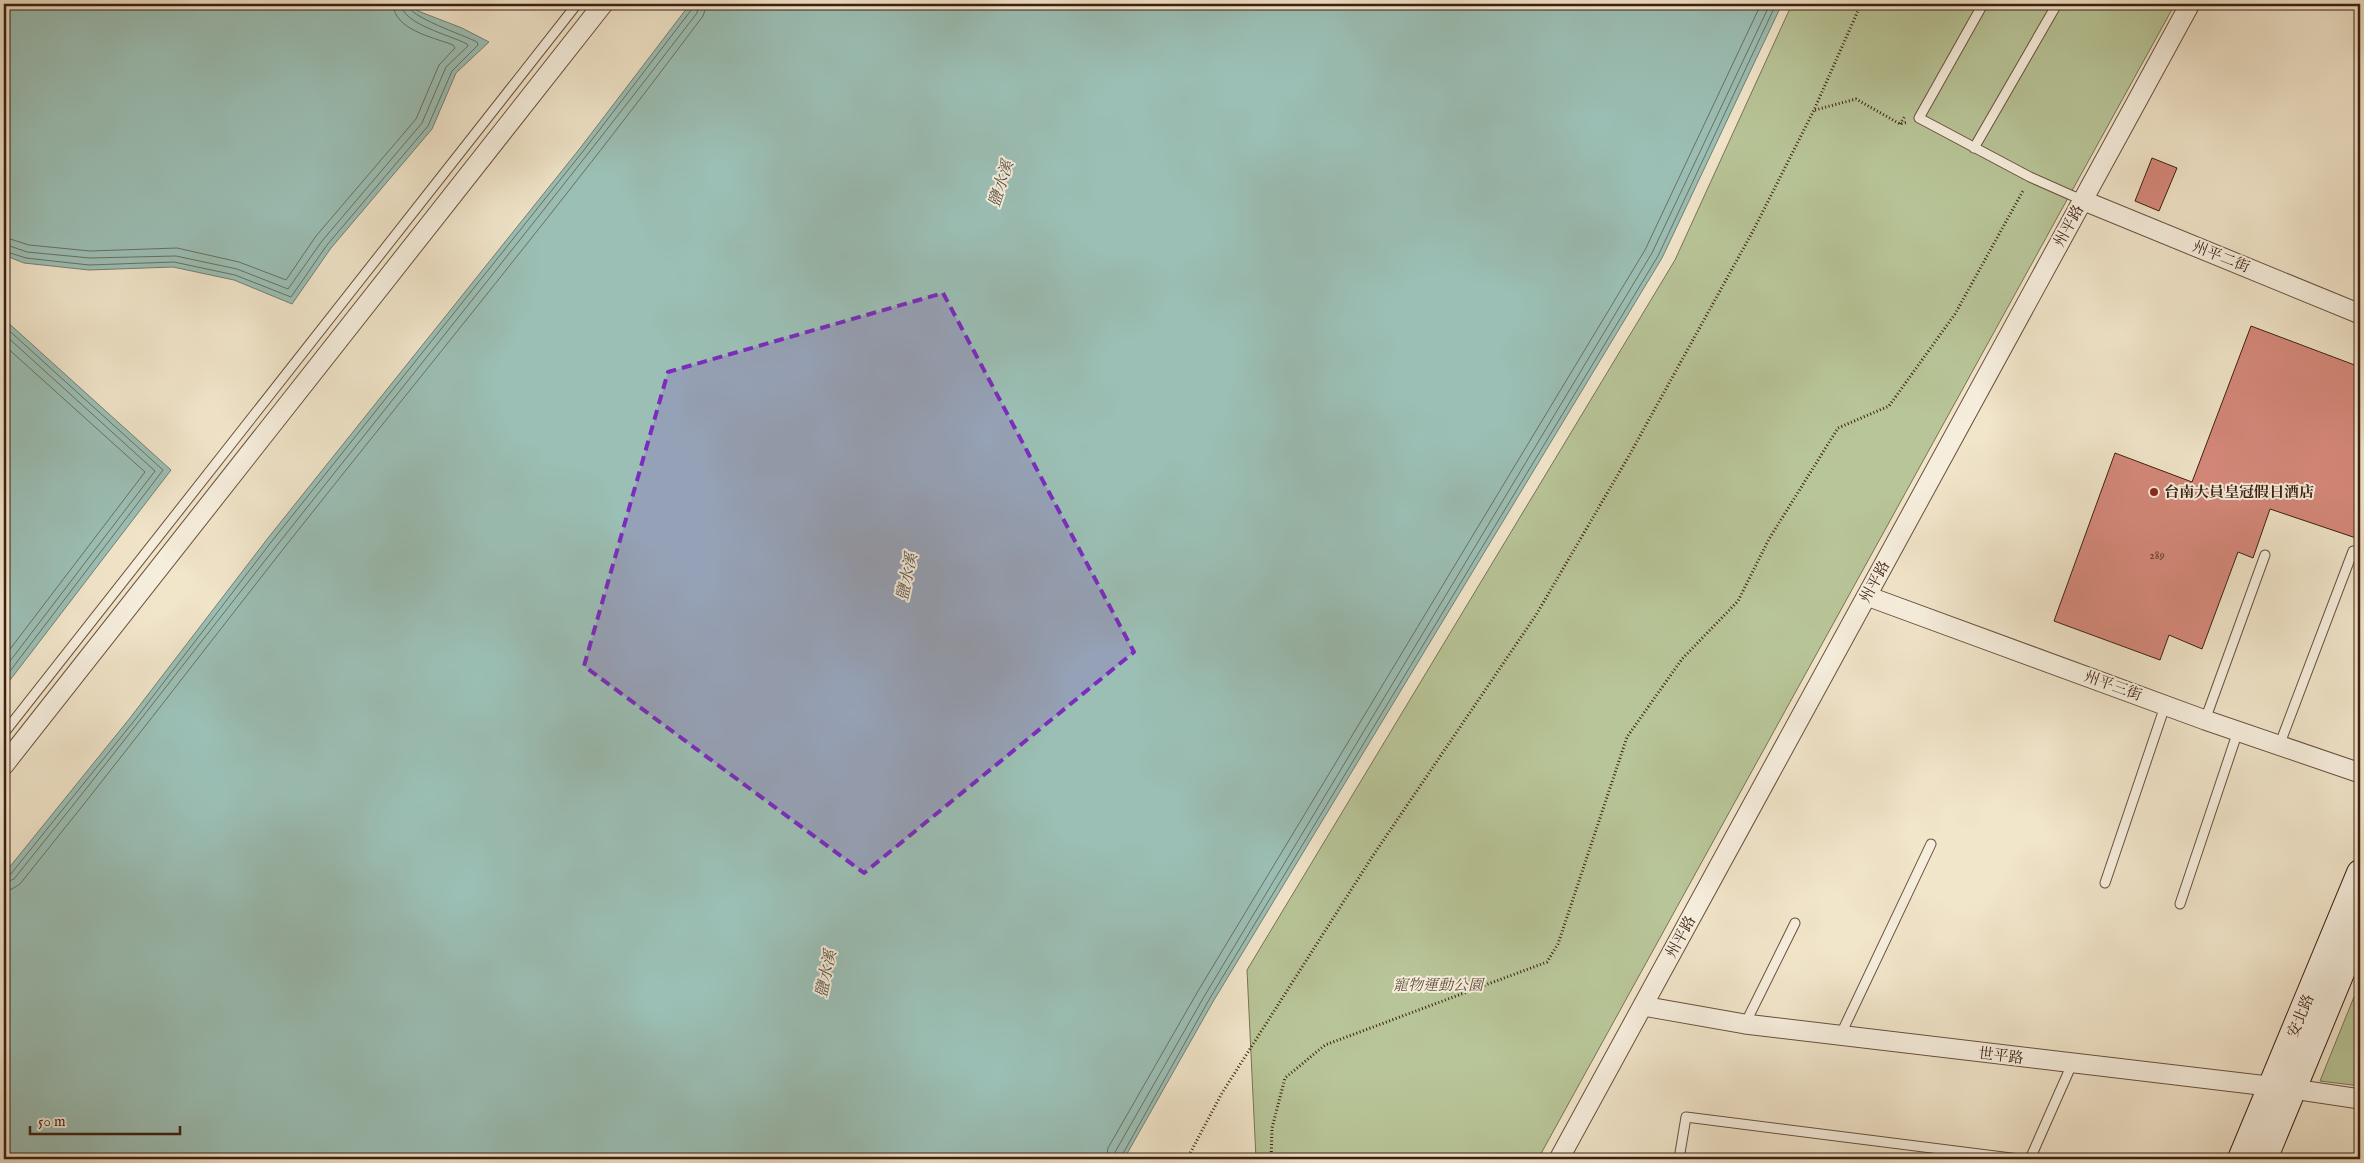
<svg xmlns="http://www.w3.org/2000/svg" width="2364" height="1163" font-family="'IM FELL English','Noto Serif TC',serif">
<rect width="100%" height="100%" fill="#f1e5ca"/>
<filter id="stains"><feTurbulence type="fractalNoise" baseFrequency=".004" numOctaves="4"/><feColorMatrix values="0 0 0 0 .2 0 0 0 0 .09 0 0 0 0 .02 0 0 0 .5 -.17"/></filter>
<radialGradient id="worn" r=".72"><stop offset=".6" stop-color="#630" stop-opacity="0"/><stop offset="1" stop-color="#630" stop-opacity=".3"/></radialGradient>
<g fill="#b8c598" stroke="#7a7254">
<path d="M1792,4H2175L1538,1159H1256L1247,970L1675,260Z"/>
<path d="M2360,982V1086L2320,1081Z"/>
</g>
<g fill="#9bbfb5" stroke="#757f73">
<path d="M4,4H410L418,11L462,28L489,42L456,73L432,129L331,248L292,304L234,280L173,267L89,270L24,263L4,255Z"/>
<path d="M690,4H1782L1662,258L1214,1000L1124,1159H4V874L130,718L268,538L581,147Z"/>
<path d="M4,319L171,470L4,688Z"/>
</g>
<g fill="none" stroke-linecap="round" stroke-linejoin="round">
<g stroke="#6c6f62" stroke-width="1">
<path d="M4,237L29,245L90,251L177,248L239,262L286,280L316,236L416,119L439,65L455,48L453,45C433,37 394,30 393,4"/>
<path d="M4,244L27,252L90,258L176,256L237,269L288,289L322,241L422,123L446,67L468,46L467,44C450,35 402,24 401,4"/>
<path d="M4,251L26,258L89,265L174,262L235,275L291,297L327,245L428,126L452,71L478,45L477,42C464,35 408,17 407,4"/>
<path d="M4,326L163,470L4,679"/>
<path d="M4,334L155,471L4,669"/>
<path d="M4,345L145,472L4,657"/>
<path d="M4,877L10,875L134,721L272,541L584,150L692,9L693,4"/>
<path d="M4,883L14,879C104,768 190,655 278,544C418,367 560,192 697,13L699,4"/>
<path d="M4,891L12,889L20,884C110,773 196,660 284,548C424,371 568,197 703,16L707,4"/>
<path d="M1106,1159L1108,1148L1198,991L1645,250L1761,4"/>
<path d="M1113,1159L1115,1152L1205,995L1652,253L1770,4"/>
<path d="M1120,1159L1210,998L1658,256L1776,4"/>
</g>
</g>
<g fill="#d6897b" stroke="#3d1f10">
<path d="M2152,158L2177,168L2159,211L2135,201Z"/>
<path d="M2251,326L2360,367V525L2356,538L2270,509L2253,558L2238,552L2202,649L2169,635L2160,660L2054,621L2115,453L2192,482Z"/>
</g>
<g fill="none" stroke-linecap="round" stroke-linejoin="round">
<defs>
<g id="lane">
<path d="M1983,4L1919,118L2030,177L2082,200"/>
<path d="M1974,148L2057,4"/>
<path d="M2205,720L2265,555"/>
<path d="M4,733L577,4"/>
<path d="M2279,746L2353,551"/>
<path d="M2105,883L2165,706"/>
<path d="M2180,904L2238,731"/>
<path d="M1745,1024L1795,923"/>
<path d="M1840,1036L1931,844"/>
<path d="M1679,1159L1686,1117L2019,1159"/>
<path d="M2030,1159L2072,1064"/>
</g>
<g id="street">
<path d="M2082,200L2360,314"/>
<path d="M1867,596L2205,720L2360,773"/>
<path d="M4,765L603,4"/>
<path d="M1643,1006L1745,1024L2293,1089L2360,1099"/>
<path d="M1559,1159L2190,4"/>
</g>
<g id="secondary">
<path d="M2241,1159L2360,873"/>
<path d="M2264,1159L2360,927"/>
</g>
</defs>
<use href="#lane" stroke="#6a503e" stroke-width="11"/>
<use href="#street" stroke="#6a503e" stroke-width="21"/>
<use href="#secondary" stroke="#3d1f10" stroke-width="28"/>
<g stroke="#3d1f10" stroke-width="3" stroke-dasharray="1 2.5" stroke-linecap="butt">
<path d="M1815,110L1856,99L1900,124L1908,122"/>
<path d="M1900,124L1905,116"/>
<path d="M1187,1159L1222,1093L1372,857L1536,615L1630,454L1753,231L1814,110L1861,4"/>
<path d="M1271,1159L1272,1128L1285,1078L1325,1045L1547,962L1558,944L1627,737L1682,659L1738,601L1769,539L1838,428L1889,406L1955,314L2024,189"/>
</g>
<use href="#lane" stroke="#f6eedd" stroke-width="9"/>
<use href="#street" stroke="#f6eedd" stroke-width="19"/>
<use href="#secondary" stroke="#f6eedd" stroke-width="26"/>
</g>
<path fill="#7b2cbf" fill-opacity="0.2" stroke="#7b2cbf" stroke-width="4" stroke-dasharray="10 6" stroke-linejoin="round" d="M943,293L1134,652L864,873L584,666L668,372Z"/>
<circle fill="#8f2418" stroke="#f6eedd" stroke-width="2" cx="2154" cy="492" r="5"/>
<g text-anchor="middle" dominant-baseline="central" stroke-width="4" stroke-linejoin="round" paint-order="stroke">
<g font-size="12" fill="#633a2b">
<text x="2157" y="555">289</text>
</g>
<g font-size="15" fill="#3d1f10" stroke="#f6eedd">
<text transform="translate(2069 226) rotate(-61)">州平路</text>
<text transform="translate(2221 257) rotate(22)">州平二街</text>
<text transform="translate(1875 582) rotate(-61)">州平路</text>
<text transform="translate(2113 686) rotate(20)">州平三街</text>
<text transform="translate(1681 937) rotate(-61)">州平路</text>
<text transform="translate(2301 1016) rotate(-67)">安北路</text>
<text transform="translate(2001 1056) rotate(7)">世平路</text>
</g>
<g font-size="15" font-weight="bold" fill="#3d1f10" stroke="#f6eedd" text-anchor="start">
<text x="2164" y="492">台南大員皇冠假日酒店</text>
</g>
<g font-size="15" font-style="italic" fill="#625139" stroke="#f6eedd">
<text x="1438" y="985">寵物運動公園</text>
</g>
<g font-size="16" font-style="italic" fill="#594f42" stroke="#f6eedd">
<text transform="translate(1002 184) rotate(-72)">鹽水溪</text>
<text transform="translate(908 577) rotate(-78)">鹽水溪</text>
<text transform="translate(827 974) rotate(-78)">鹽水溪</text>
</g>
</g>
<rect width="2364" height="1163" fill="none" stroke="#f1e5ca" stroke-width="20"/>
<rect x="5" y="5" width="2354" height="1153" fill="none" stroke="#3d1f10" stroke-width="2.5"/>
<rect x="10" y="10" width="2344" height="1143" fill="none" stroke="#3d1f10"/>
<path d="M30 1126v8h150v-8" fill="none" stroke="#3d1f10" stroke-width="2.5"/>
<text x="38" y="1126" font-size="15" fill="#3d1f10" stroke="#f6eedd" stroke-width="4" paint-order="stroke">50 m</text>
<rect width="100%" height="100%" filter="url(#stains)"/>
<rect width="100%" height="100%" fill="url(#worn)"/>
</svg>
